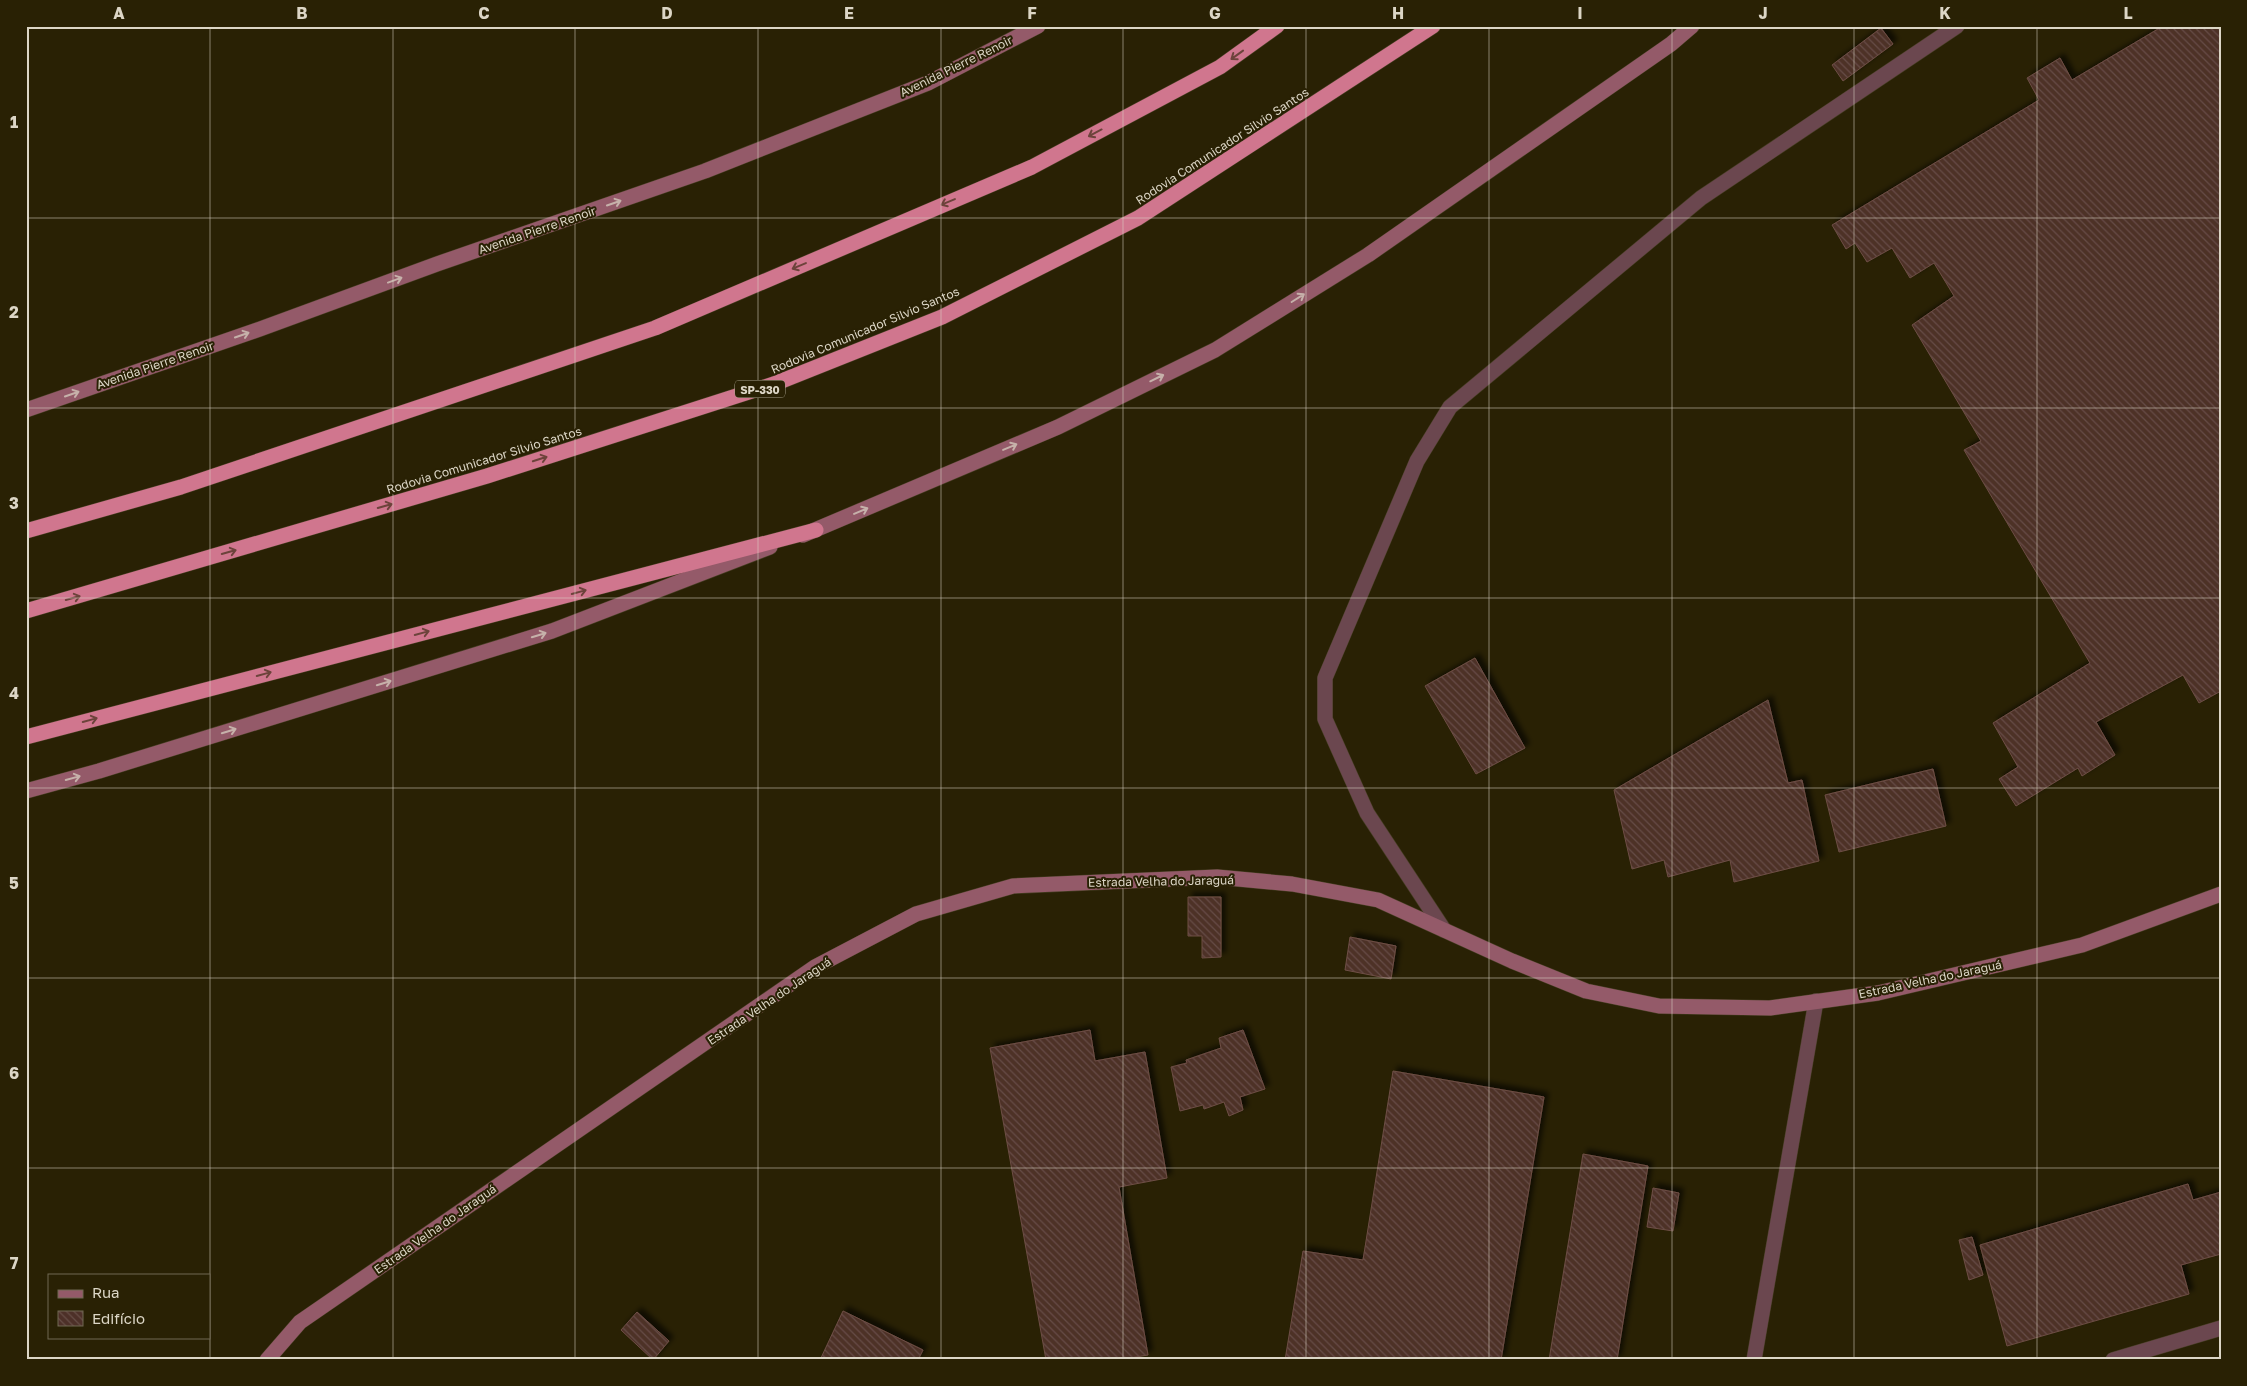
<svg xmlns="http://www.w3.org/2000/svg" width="2247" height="1386" font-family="'Golos Text',sans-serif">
<defs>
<pattern id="building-back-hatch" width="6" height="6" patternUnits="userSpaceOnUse" patternTransform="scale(1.25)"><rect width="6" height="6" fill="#4d3028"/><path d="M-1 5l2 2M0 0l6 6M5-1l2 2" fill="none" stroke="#664d46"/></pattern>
<filter id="shadow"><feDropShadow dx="4.5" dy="-4.5" stdDeviation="2.5" flood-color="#0009"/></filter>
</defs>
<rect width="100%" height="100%" fill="#292104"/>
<g fill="url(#building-back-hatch)" stroke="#6e4e45" filter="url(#shadow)">
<path d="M2163,26H2221V691L2199,703L2183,675L2096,722L2115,755L2082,776L2078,768L2016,806L1999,779L2018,767L1993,723L2090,663L1964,450L1981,441L1912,325L1954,296L1934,263L1910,278L1892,248L1867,262L1855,243L1846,249L1832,225L2039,100L2027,78L2060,58L2072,80Z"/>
<path d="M1881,28L1893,44L1843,81L1832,65Z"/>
<path d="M1475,658L1525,748L1476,774L1425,686Z"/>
<path d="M1768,700L1788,783L1802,780L1819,861L1734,882L1730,860L1668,877L1664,860L1632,869L1614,790Z"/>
<path d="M1933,769L1946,826L1839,852L1825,795Z"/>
<path d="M1188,897H1221V957L1202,958V936H1188Z"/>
<path d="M1350,937L1396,946L1391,979L1345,970Z"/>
<path d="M1090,1030L1095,1061L1145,1052L1167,1178L1119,1187L1148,1355L1118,1360H1046L990,1048Z"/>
<path d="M1243,1030L1265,1089L1240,1097L1243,1110L1229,1116L1224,1102L1204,1109L1203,1105L1180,1111L1171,1067L1187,1063L1186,1060L1221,1048L1219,1038Z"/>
<path d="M1393,1071L1544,1097L1501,1360H1285L1303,1251L1363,1260Z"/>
<path d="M1583,1154L1648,1166L1617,1360H1549Z"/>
<path d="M2188,1184L2193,1200L2221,1192V1254L2181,1265L2189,1294L2007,1346L1980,1245Z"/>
<path d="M1653,1188L1679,1193L1673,1231L1647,1227Z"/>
<path d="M1972,1237L1983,1275L1969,1280L1959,1240Z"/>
<path d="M843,1311L923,1350L918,1360H820Z"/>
<path d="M637,1312L669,1341L653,1360L621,1330Z"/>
</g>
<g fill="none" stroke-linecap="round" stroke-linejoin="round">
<defs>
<g id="lane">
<path d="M1444,930L1367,813L1325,719V678L1417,461L1450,407L1701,198L1957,26"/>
<path d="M1754,1360L1816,1001"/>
<path d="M2113,1360L2221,1328"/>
</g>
<g id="secondary">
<path d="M26,410L260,329L437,264L705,171L928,83L1038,26"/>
<path d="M803,535L1058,427L1215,350L1368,255L1671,44L1692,26"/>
<path d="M26,791L99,771L552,631L770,547"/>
<path d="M267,1360L300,1322L815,967L916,914L1013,886L1217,877L1292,884L1378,900L1512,961L1586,991L1659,1006L1770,1008L1878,993L2082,945L2221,894"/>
</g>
<g id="highway">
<path d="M26,531L181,487L655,328L1032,167L1220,67L1277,26"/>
<path d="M26,611L487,476L774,384L942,317L1138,218L1433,26"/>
<path d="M26,737L816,530"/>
</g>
</defs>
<use href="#lane" stroke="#463e23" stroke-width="16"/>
<use href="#secondary" stroke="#463e23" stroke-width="16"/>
<use href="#highway" stroke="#463e23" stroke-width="16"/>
<use href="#lane" stroke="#6b474f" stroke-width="15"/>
<use href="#secondary" stroke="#945a69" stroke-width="15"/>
<use href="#highway" stroke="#d0768e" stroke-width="15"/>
</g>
<defs><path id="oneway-shaft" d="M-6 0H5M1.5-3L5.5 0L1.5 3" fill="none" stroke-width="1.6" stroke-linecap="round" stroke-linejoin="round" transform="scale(1.25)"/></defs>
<g stroke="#6c433b">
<use href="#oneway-shaft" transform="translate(1237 55) rotate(144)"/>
<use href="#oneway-shaft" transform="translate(1095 133) rotate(152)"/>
<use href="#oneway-shaft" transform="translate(948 202) rotate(157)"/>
<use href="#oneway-shaft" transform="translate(799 266) rotate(157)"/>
<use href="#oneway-shaft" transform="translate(540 459) rotate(-18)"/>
<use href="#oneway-shaft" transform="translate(385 506) rotate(-16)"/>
<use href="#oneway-shaft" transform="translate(229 552) rotate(-16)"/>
<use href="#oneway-shaft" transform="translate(579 592) rotate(-15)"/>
<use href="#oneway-shaft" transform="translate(73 598) rotate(-16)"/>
<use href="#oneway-shaft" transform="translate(422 633) rotate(-15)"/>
<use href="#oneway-shaft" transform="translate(264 674) rotate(-15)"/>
<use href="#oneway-shaft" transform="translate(90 720) rotate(-15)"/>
</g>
<g stroke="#c6b1aa">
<use href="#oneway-shaft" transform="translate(614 203) rotate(-19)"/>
<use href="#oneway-shaft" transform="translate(395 280) rotate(-20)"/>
<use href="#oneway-shaft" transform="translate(1298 298) rotate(-32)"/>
<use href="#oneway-shaft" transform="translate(242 335) rotate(-19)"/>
<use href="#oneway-shaft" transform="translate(1157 378) rotate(-26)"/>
<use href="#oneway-shaft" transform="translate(72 394) rotate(-19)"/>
<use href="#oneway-shaft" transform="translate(1010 447) rotate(-23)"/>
<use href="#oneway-shaft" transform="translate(861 511) rotate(-23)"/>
<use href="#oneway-shaft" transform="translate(539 635) rotate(-17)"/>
<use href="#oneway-shaft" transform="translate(384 683) rotate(-17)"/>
<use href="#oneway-shaft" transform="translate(229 731) rotate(-17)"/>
<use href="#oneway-shaft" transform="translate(73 778) rotate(-15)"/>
</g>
<path fill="none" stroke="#dcd6c6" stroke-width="1" stroke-opacity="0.55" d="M210,26V1360M393,26V1360M575,26V1360M758,26V1360M941,26V1360M1123,26V1360M1306,26V1360M1489,26V1360M1672,26V1360M1854,26V1360M2037,26V1360M26,218H2221M26,408H2221M26,598H2221M26,788H2221M26,978H2221M26,1168H2221"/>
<g text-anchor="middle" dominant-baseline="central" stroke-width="4" stroke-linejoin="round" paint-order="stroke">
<rect fill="#292104" stroke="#a6a08c" stroke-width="1" x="735" y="380.5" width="50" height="17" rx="4"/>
<g font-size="11" font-weight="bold" fill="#dcd6c6">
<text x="760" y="389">SP-330</text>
</g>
<g font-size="12" fill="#dcd6c6" stroke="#292104">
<text transform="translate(956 66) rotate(-26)">Avenida Pierre Renoir</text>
<text transform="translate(1222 146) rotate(-33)">Rodovia Comunicador Silvio Santos</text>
<text transform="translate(537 230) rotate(-19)">Avenida Pierre Renoir</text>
<text transform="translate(865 330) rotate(-23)">Rodovia Comunicador Silvio Santos</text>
<text transform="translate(155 365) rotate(-19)">Avenida Pierre Renoir</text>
<text transform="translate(484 460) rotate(-17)">Rodovia Comunicador Silvio Santos</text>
<text transform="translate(1161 881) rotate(-1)">Estrada Velha do Jaraguá</text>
<text transform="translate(1930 979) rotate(-12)">Estrada Velha do Jaraguá</text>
<text transform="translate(769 1001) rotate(-34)">Estrada Velha do Jaraguá</text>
<text transform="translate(435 1229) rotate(-35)">Estrada Velha do Jaraguá</text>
</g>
</g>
<rect width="2247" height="1386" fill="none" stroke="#292104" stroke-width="55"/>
<rect x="48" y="1274" width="162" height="65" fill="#292104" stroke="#716952"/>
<rect x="58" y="1290" width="25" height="8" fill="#945a69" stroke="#716952"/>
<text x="92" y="1298" font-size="15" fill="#dcd6c6">Rua</text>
<rect x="58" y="1311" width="25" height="15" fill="url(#building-back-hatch)" stroke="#716952"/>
<text x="92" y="1324" font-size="15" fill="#dcd6c6">Edifício</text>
<rect x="28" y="28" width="2192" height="1330" fill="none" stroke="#dcd6c6" stroke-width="2"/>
<g font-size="16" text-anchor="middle" font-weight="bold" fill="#dcd6c6">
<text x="119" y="19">A</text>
<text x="302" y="19">B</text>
<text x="484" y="19">C</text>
<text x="667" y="19">D</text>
<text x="849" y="19">E</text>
<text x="1032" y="19">F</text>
<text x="1215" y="19">G</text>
<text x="1398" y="19">H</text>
<text x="1580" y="19">I</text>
<text x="1763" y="19">J</text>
<text x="1945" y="19">K</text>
<text x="2128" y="19">L</text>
<text x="14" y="128">1</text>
<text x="14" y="318">2</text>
<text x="14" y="509">3</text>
<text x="14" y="699">4</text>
<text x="14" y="889">5</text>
<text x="14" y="1079">6</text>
<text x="14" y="1269">7</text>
</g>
</svg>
